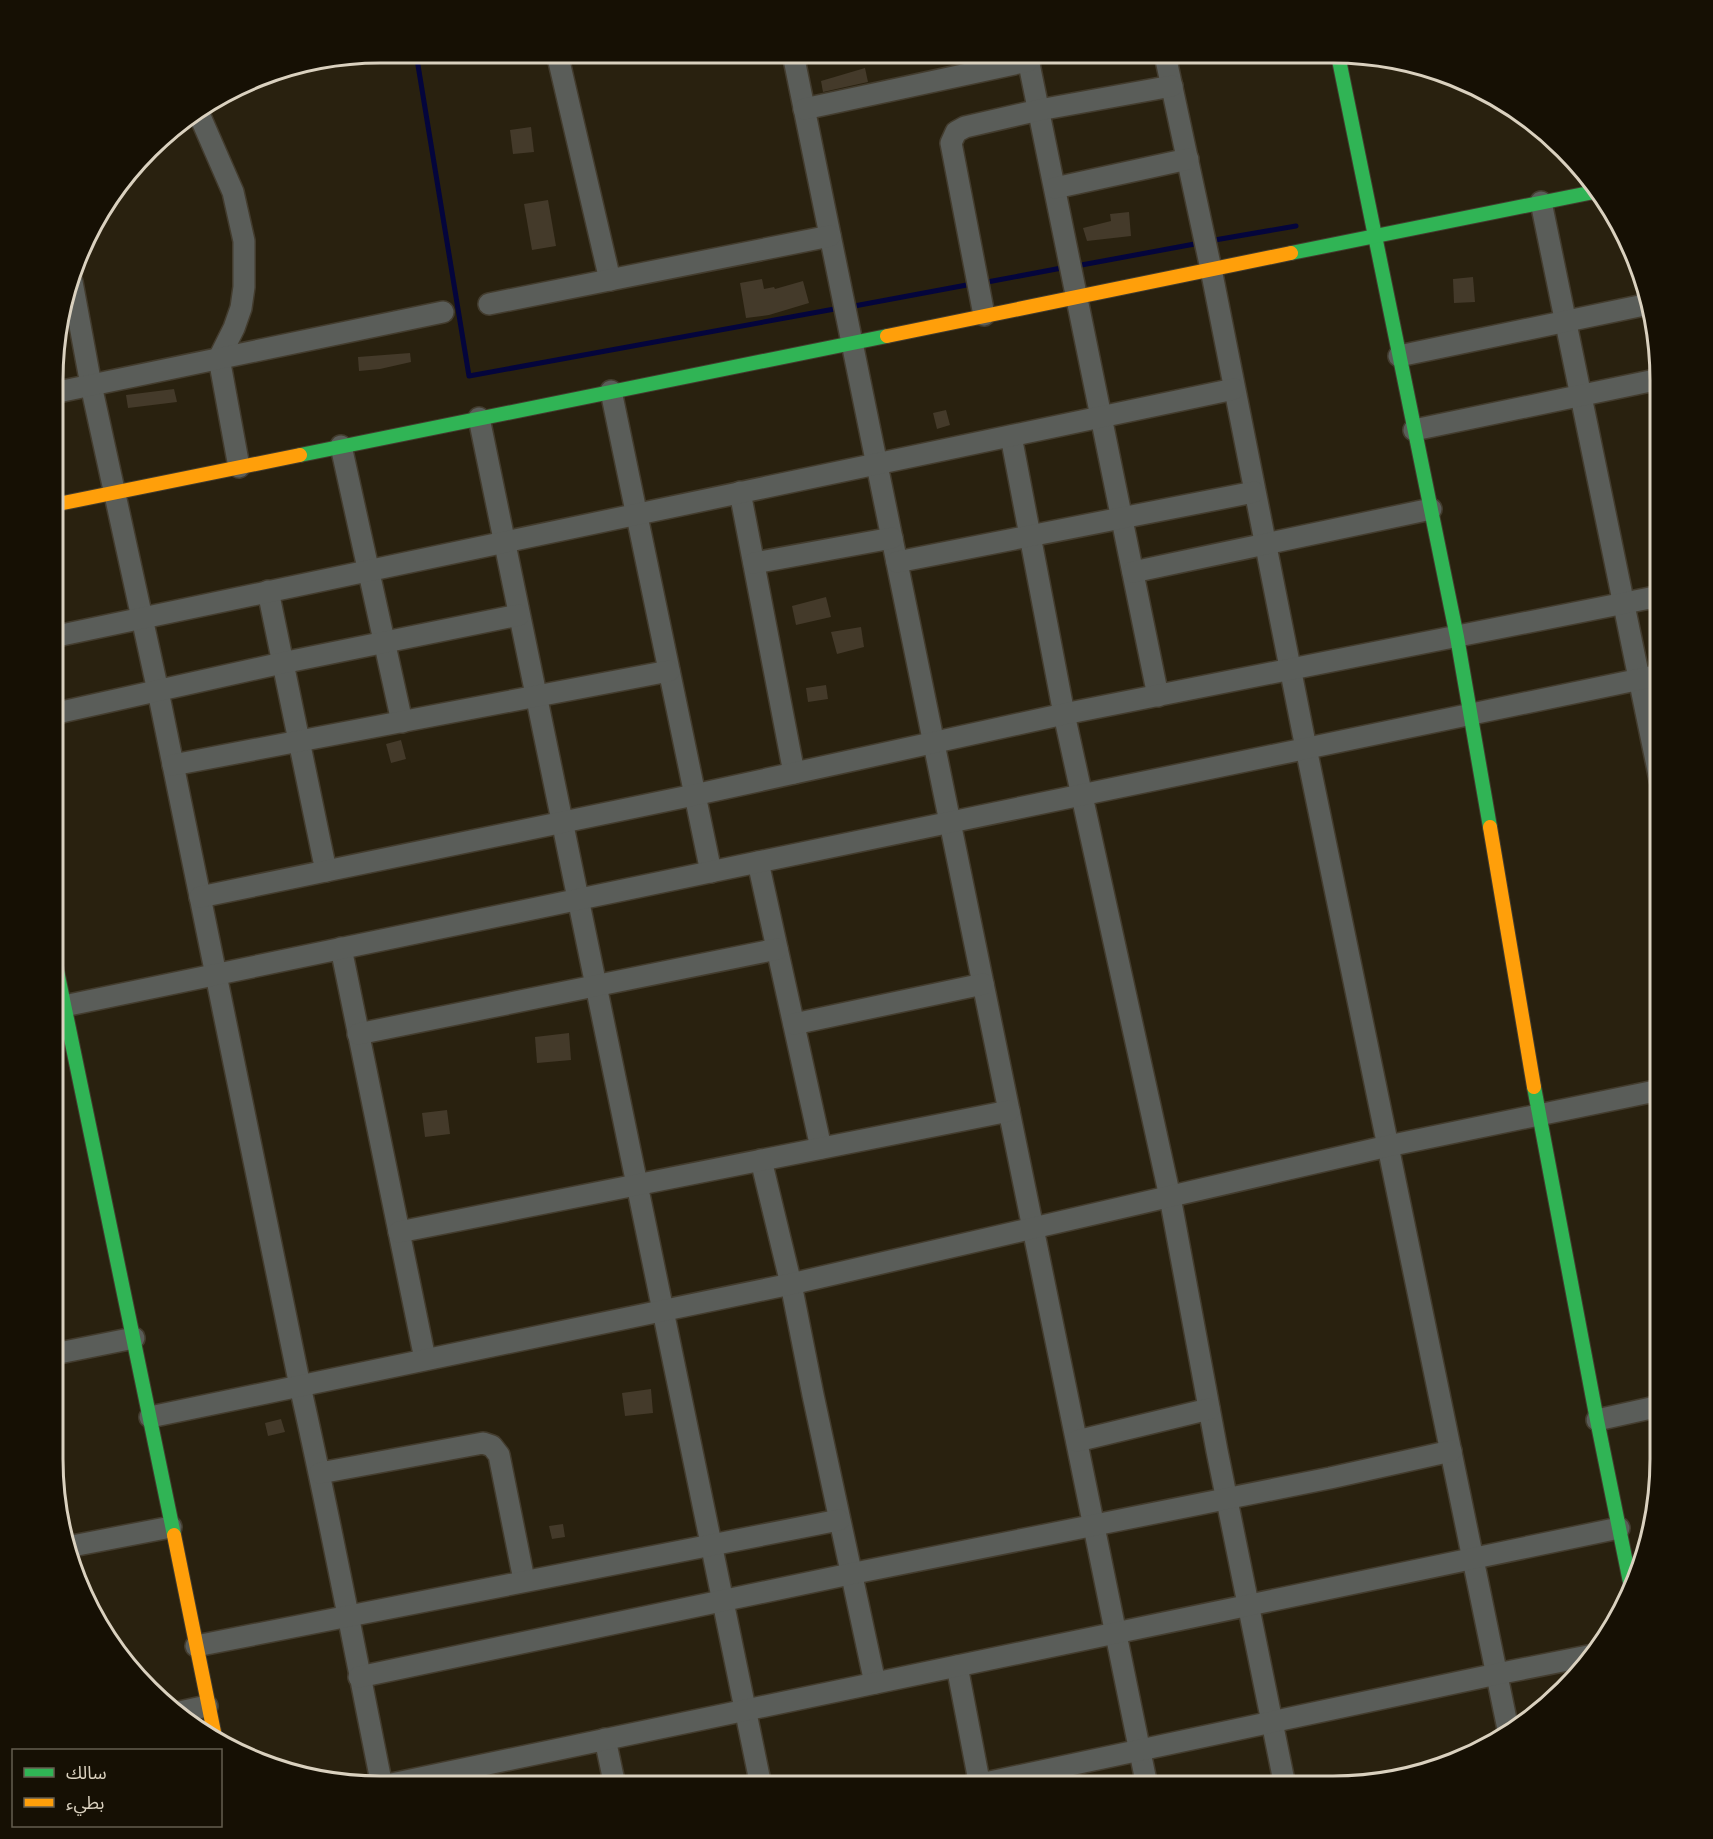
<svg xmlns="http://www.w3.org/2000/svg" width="1713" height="1839" font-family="Mulish,'Noto Sans Arabic',sans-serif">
<rect width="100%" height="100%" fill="#29210f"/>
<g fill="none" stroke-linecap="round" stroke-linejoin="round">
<g stroke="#04053c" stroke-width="5">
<path d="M416,53L469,376L840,308"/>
<path d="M1209,241L1296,226"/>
<path d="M1076,266L1200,243"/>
<path d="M982,283L1067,267"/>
<path d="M849,307L972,284"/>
</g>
</g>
<g fill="#443a2a">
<path d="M865,68L868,82L823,92L821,81Z"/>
<path d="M531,127L534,152L513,154L510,130Z"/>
<path d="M548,200L556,246L532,250L524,204Z"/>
<path d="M1129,212L1131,236L1087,241L1083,228L1111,221L1110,214Z"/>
<path d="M1473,277L1475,302L1454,303L1453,279Z"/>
<path d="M762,279L764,289L774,287L775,289L803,281L809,303L769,315L746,318L740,283Z"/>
<path d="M410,353L411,362L380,369L359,371L358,357Z"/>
<path d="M174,389L177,402L128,408L126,395Z"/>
<path d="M946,410L950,425L937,429L933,413Z"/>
<path d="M826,597L831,617L796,625L792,606Z"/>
<path d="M861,627L864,647L837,654L831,632Z"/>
<path d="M826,685L828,699L808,702L806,688Z"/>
<path d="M401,740L406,759L391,763L386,744Z"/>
<path d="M569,1033L571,1060L537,1063L535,1037Z"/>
<path d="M447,1110L450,1134L425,1137L422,1113Z"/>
<path d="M651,1389L653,1413L625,1416L622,1393Z"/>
<path d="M281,1419L285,1432L268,1436L265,1423Z"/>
<path d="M563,1524L565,1537L552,1539L549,1526Z"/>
</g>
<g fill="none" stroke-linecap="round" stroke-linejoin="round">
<defs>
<g id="street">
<path d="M557,53L610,280"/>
<path d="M793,54L1147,1786"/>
<path d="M1027,54L1158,696"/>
<path d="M1165,55L1211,269L1306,748L1509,1734"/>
<path d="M804,109L1028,61"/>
<path d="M199,114L233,192L244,241V287L241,308L234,328L219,358L239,467"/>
<path d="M1055,188L1188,159"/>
<path d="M1541,202L1660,780"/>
<path d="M72,282L91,385L158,691L300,1386C330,1518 355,1652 382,1786"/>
<path d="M489,304L830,236"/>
<path d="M984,315L951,143L956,132L965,127L1039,110L1172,86"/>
<path d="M1399,356L1649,304"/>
<path d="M611,391L711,872"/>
<path d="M58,392L443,312"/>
<path d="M479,418L761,1786"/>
<path d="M1414,430L1660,379"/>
<path d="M1011,436L1064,714L1170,1197L1217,1451L1285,1786"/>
<path d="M341,446L402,722"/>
<path d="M740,492L794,773"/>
<path d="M897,562L1254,492"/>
<path d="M754,563L892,538"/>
<path d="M1133,572L1431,509"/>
<path d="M268,591L326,871"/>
<path d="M57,636L1234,389"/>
<path d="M57,713L282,663L519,615"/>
<path d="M173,765L669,671"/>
<path d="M758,862L821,1148"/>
<path d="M200,897L694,795L1064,714L1660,596"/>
<path d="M341,948L425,1359"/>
<path d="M64,1006L1660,675"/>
<path d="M794,1024L983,984"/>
<path d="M358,1034L777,949"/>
<path d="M761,1160L791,1284L813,1395L875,1683"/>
<path d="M399,1232L1009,1111"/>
<path d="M54,1354L134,1338"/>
<path d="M150,1417L791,1284L1388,1146L1660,1090"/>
<path d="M1597,1420L1660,1406"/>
<path d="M1077,1441L1209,1409"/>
<path d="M320,1473L483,1443L492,1446L499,1455L524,1580"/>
<path d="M67,1547L171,1527"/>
<path d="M196,1646L839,1520"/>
<path d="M957,1666L980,1786"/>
<path d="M359,1677L850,1574L1330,1478L1451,1451"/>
<path d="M175,1713L207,1706"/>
<path d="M605,1739L615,1786"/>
<path d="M382,1786L1619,1528"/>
<path d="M971,1786L1497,1674L1593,1655"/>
</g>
<g id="fast">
<path d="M1338,55L1457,637L1490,827"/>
<path d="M1291,253L1599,191"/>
<path d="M300,455L887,336"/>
<path d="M56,966L174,1535"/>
<path d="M1534,1087L1597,1420L1631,1587"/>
</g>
<g id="slow">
<path d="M887,336L1291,253"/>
<path d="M58,504L300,455"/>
<path d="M1490,827L1534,1087"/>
<path d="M174,1535L216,1742"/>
</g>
</defs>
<use href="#street" stroke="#433c2e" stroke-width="24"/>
<use href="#fast" stroke="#433c2e" stroke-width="16"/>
<use href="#slow" stroke="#433c2e" stroke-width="16"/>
<use href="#street" stroke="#5a5d59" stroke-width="21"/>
<use href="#fast" stroke="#30b455" stroke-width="14"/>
<use href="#slow" stroke="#ff9f0a" stroke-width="14"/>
</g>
<path d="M0 0H1713V1839H0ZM380 63H1333A317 317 0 0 1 1650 380V1459A317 317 0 0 1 1333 1776H380A317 317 0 0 1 63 1459V380A317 317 0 0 1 380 63Z" fill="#161004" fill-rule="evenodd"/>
<path fill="none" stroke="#dad1bf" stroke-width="3" d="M380 63H1333A317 317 0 0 1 1650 380V1459A317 317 0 0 1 1333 1776H380A317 317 0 0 1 63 1459V380A317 317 0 0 1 380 63Z"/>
<rect x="12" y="1749" width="210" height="78" fill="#161004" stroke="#645d4f" stroke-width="1.5"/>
<rect x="24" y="1768" width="30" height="9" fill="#30b455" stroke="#645d4f" stroke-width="1.5"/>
<text x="66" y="1779" font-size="18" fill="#dad1bf">سالك</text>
<rect x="24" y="1798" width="30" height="9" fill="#ff9f0a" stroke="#645d4f" stroke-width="1.5"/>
<text x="66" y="1809" font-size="18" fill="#dad1bf">بطيء</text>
</svg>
